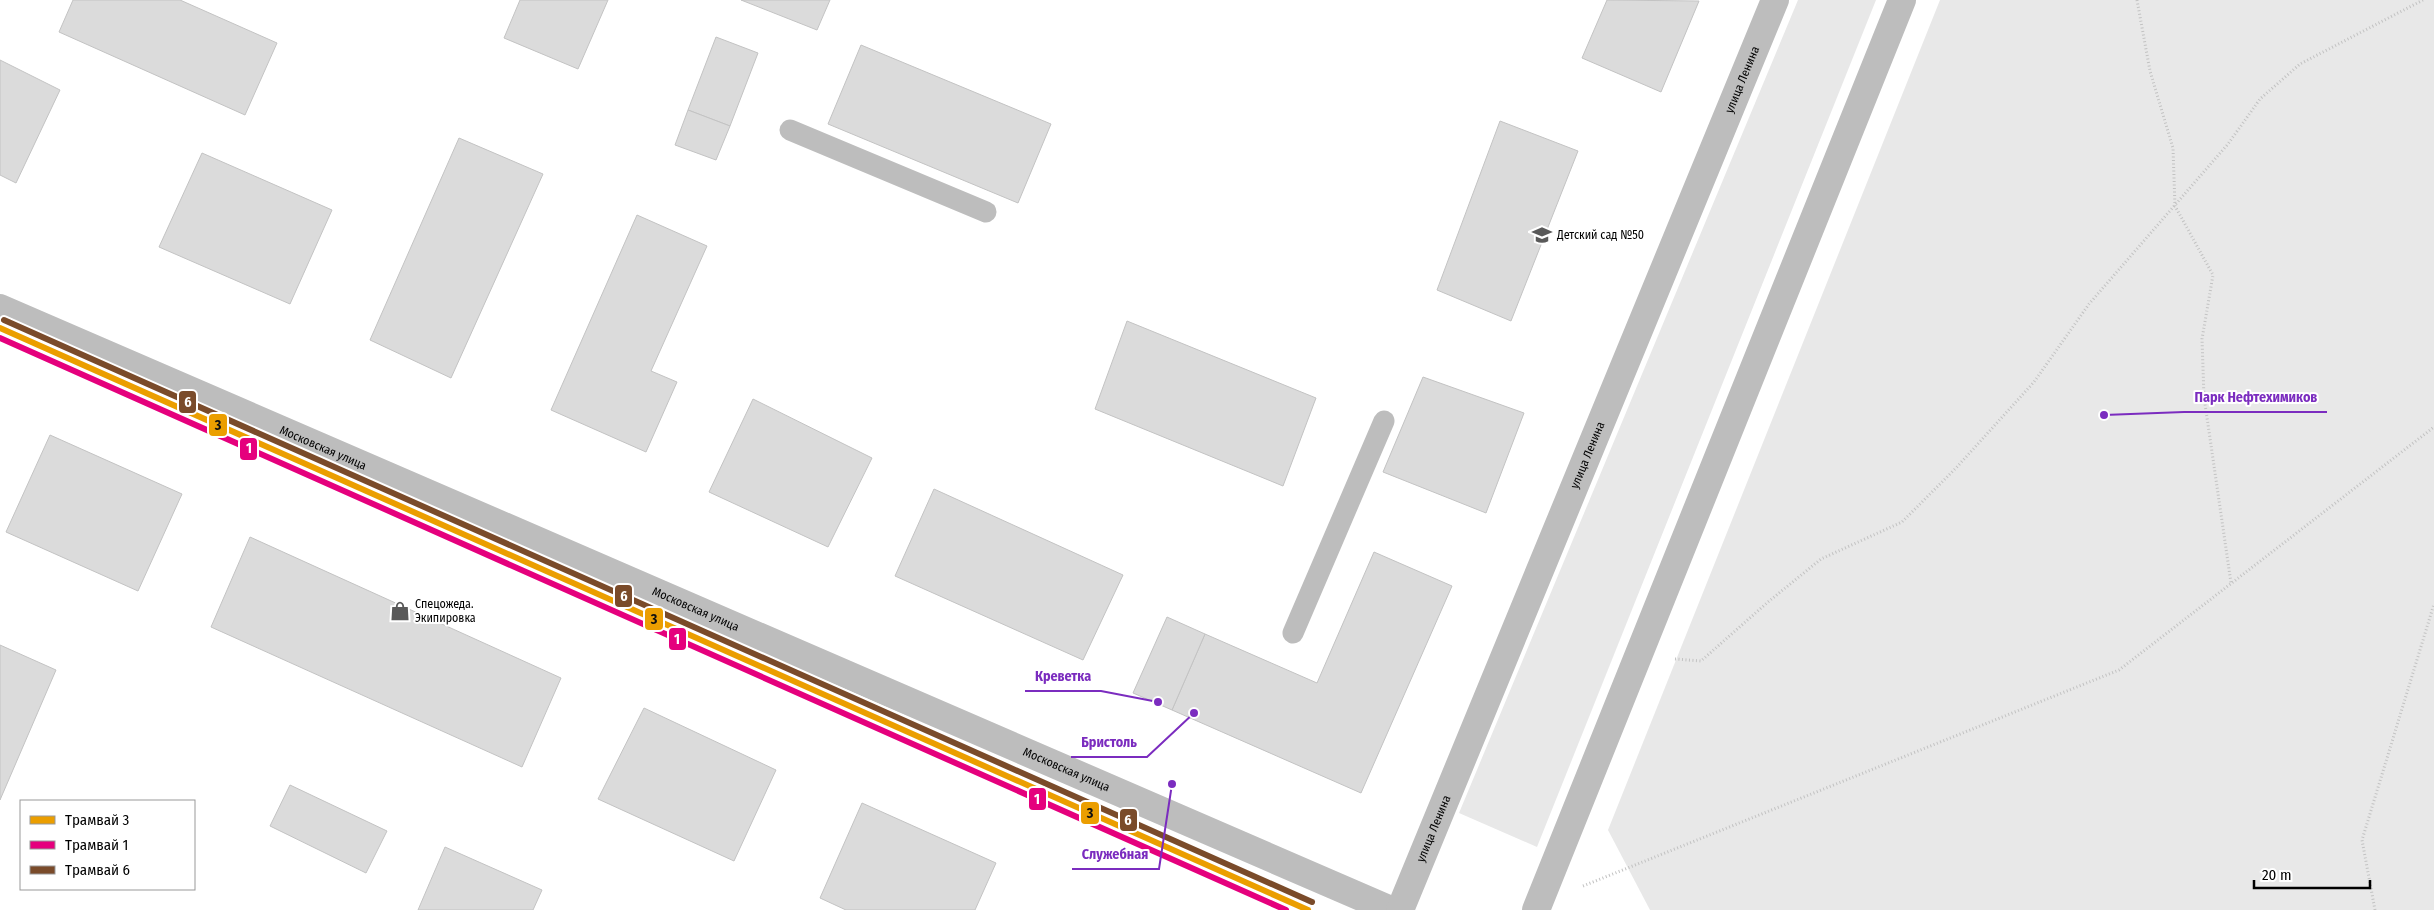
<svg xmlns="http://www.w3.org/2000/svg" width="2434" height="910" font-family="'Fira Sans Condensed',sans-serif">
<rect width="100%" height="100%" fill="#fff"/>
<g fill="#e8e8e8">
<path d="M1798,0H1876L1537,847L1459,813Z"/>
<path d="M1940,0H2434V910H1650L1608,830Z"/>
</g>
<g fill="#dbdbdb" stroke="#c3c3c3">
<path d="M73,0H180L277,43L245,115L59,32Z"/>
<path d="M520,0H608L578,69L504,38Z"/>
<path d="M741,0H830L817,30Z"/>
<path d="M1607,0L1699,1L1661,92L1582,58Z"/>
<path d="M716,37L758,53L730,126L688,110Z"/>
<path d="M861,45L1051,124L1018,203L828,124Z"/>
<path d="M0,60L60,90L16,183L0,175Z"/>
<path d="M688,110L730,126L716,160L675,145Z"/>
<path d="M1500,121L1578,151L1511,321L1437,290Z"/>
<path d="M459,138L543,174L451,378L370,340Z"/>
<path d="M202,153L332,210L290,304L159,247Z"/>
<path d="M637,215L707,246L651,371L677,382L646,452L551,410Z"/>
<path d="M1127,321L1316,398L1283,486L1095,409Z"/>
<path d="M1423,377L1524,413L1486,513L1383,472Z"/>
<path d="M753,399L872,458L828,547L709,492Z"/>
<path d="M50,435L182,494L138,591L6,532Z"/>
<path d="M934,489L1123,575L1083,660L895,576Z"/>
<path d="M250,537L561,678L522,767L211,627Z"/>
<path d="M1374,552L1452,586L1361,793L1172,710L1205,634L1317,683Z"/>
<path d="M1167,617L1205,634L1172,710L1133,693Z"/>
<path d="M0,645L56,670L0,800Z"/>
<path d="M644,708L776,770L734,861L598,799Z"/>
<path d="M290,785L387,831L366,873L270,826Z"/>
<path d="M862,803L996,863L975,910H846L820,898Z"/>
<path d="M445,847L542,890L533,910H418Z"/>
</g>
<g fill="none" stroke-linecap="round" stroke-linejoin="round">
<g stroke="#c2c2c2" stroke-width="3" stroke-dasharray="1 2.5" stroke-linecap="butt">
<path d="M2137,0L2150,71L2173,148L2175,206L2213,275L2202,339L2204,397L2231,583"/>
<path d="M1675,659L1701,661L1768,602L1821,559L1902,522L1956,468L2034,382L2089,304L2228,144L2260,99L2300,64L2423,0"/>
<path d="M1583,886L2119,670L2434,427"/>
<path d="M2375,910L2362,840L2434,604"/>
</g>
<g stroke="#bdbdbd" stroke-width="21">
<path d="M790,130L986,212"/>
<path d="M1293,633L1384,421"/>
</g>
<g stroke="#bdbdbd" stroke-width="28">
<path id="s1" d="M0,308L1391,910"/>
<path id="s2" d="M1400,910L1775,0"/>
<path d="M1536,910L1902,0"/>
</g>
<defs>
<path id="tram-1" d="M0,328L1308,910"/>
<path id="tram-2" d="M0,338L1286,910"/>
<path id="tram-3" d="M4,320L1312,902"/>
</defs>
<use href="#tram-1" stroke="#fff" stroke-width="10"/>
<use href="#tram-2" stroke="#fff" stroke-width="10"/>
<use href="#tram-3" stroke="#fff" stroke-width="10"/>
<use href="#tram-1" stroke="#eb9e00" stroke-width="6"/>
<use href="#tram-2" stroke="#e5007d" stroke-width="6"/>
<use href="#tram-3" stroke="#7a4b2a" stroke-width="6"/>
</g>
<defs>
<symbol id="school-bare" viewBox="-9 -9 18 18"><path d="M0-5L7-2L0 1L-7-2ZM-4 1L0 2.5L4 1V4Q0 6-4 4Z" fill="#595959" stroke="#fff" stroke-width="2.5" paint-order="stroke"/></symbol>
<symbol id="shop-bare" viewBox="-9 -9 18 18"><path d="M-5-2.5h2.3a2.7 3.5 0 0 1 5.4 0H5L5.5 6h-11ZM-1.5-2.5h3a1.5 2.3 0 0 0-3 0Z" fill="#595959" stroke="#fff" stroke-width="2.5" paint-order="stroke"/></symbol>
</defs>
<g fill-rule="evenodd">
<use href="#school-bare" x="1528" y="221" width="28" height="28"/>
<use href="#shop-bare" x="386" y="597" width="28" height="28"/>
</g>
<g text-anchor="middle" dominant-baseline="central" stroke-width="4" stroke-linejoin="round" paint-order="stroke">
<g font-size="12" fill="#000" stroke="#fff">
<text stroke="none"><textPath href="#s2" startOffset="898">улица Ленина</textPath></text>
<text stroke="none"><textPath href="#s1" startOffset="352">Московская улица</textPath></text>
<text stroke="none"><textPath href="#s2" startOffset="492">улица Ленина</textPath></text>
<text stroke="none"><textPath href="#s1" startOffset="758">Московская улица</textPath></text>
<text stroke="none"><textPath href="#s1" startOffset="1162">Московская улица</textPath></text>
<text stroke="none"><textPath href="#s2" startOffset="88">улица Ленина</textPath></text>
</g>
<g font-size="12" fill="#000" stroke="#fff" text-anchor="start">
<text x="1557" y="235">Детский сад №50</text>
<text x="415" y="604">Спецожеда.<tspan x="415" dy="14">Экипировка</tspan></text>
</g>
</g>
<path fill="none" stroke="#7b2cbf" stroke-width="2" d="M2104 415L2184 412H2327M1158 702L1101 691H1025M1194 713L1147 757H1071M1172 784L1159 869H1072"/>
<g fill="#7b2cbf" stroke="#fff" stroke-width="2">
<circle cx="2104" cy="415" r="5"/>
<circle cx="1158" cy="702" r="5"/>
<circle cx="1194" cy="713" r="5"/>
<circle cx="1172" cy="784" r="5"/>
</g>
<g font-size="14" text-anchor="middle" font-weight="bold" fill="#7b2cbf" stroke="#fff" stroke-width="4" stroke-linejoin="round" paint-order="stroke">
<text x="2256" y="402">Парк Нефтехимиков</text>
<text x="1063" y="681">Креветка</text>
<text x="1109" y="747">Бристоль</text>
<text x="1115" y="859">Служебная</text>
</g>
<g stroke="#fff" stroke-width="2">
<rect x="178" y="390" width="19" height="24" rx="5" fill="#7a4b2a"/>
<rect x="208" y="413" width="20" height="24" rx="5" fill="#eb9e00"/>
<rect x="239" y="437" width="19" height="24" rx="5" fill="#e5007d"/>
<rect x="614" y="584" width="19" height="24" rx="5" fill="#7a4b2a"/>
<rect x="644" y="607" width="20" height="24" rx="5" fill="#eb9e00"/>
<rect x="668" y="627" width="19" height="24" rx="5" fill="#e5007d"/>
<rect x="1028" y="787" width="19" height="24" rx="5" fill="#e5007d"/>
<rect x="1080" y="801" width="20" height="24" rx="5" fill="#eb9e00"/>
<rect x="1119" y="808" width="19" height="24" rx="5" fill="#7a4b2a"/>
</g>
<g font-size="14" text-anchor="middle" font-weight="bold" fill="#fff">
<text x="188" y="407">6</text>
<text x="249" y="453">1</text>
<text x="624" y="601">6</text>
<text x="677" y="644">1</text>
<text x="1037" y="804">1</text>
<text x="1128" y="825">6</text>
</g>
<g font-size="14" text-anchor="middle" font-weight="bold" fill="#111">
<text x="218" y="430">3</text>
<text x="654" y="624">3</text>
<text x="1090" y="818">3</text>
</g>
<rect x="20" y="800" width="175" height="90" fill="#ffffff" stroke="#999999"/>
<rect x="30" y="816" width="25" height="8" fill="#eb9e00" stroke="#999999"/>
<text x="65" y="825" font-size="15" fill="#000000">Трамвай 3</text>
<rect x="30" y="841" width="25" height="8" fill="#e5007d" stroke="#999999"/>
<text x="65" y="850" font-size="15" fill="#000000">Трамвай 1</text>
<rect x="30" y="866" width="25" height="8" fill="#7a4b2a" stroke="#999999"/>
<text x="65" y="875" font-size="15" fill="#000000">Трамвай 6</text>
<path d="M2254 880v8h116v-8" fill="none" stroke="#000000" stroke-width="2.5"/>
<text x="2262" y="880" font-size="15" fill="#000000" stroke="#ffffff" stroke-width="4" paint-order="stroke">20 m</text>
</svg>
